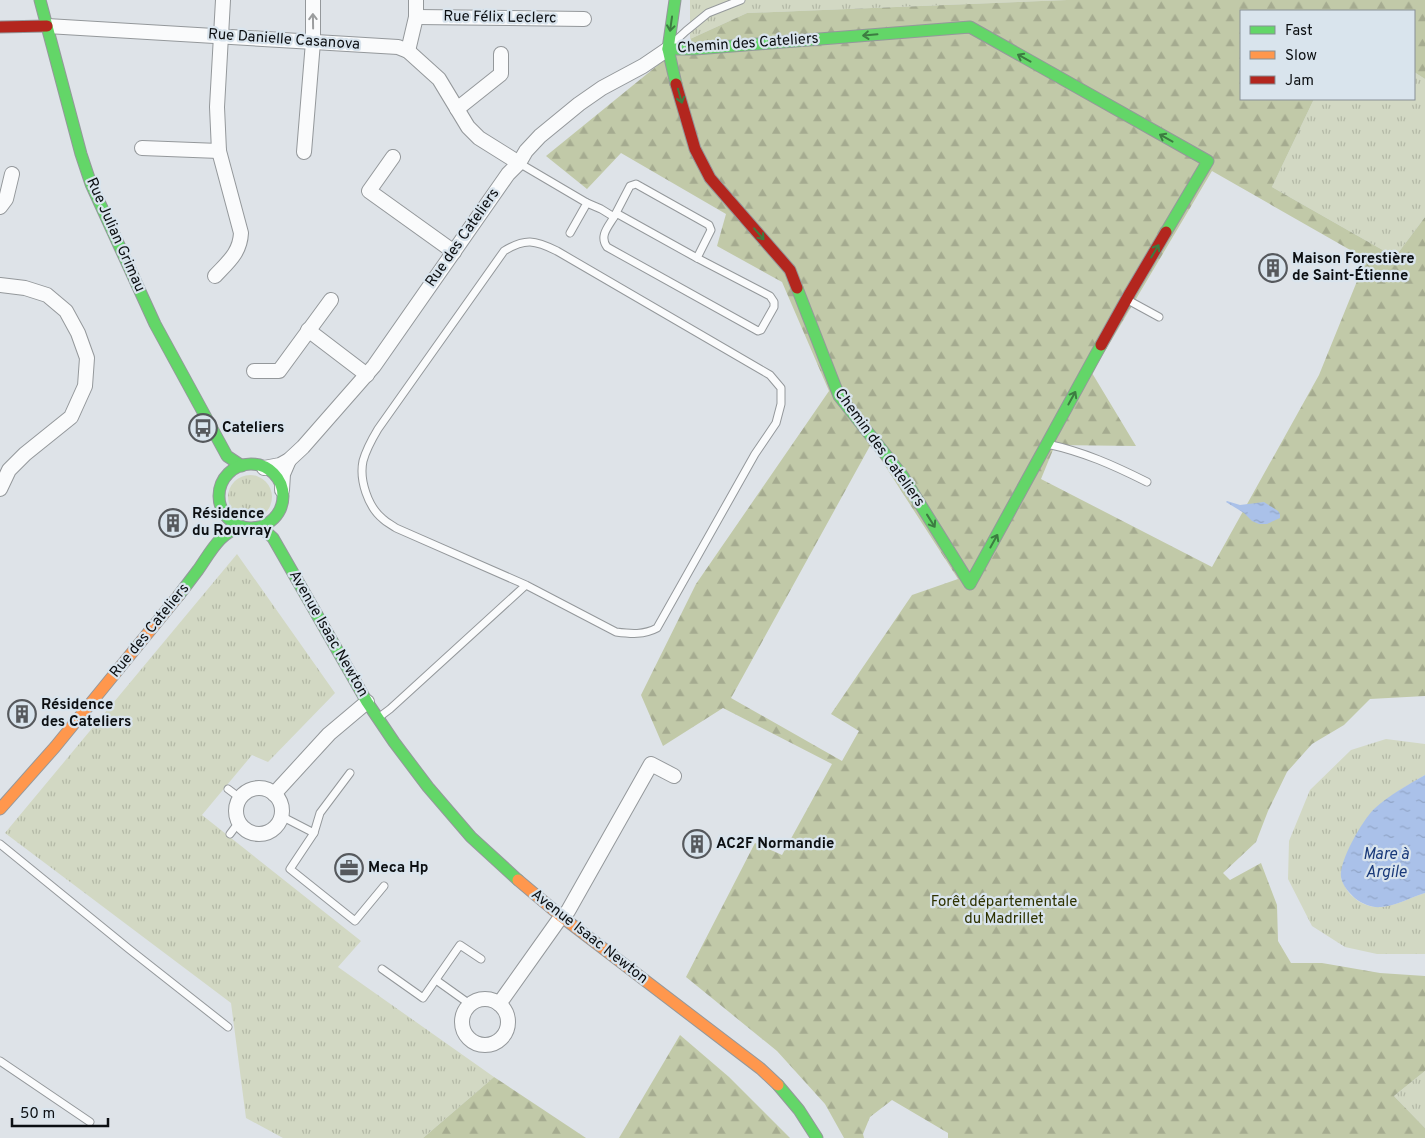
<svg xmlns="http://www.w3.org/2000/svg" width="1425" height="1138" font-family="Overpass,sans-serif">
<defs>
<pattern id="grass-tufts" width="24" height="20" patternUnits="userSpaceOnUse" patternTransform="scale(1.25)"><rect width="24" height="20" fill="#d2d8c3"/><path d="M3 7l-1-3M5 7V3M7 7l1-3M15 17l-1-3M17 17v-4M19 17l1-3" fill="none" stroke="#b3b8a6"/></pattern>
<pattern id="forest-firs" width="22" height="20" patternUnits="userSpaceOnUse" patternTransform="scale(1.25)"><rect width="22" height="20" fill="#c1c9a8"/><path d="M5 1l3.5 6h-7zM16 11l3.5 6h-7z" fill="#a5ab90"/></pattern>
<pattern id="water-ripples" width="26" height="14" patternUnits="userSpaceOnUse" patternTransform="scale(1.25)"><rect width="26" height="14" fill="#aac1e9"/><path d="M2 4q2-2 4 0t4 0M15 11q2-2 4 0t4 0" fill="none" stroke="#91a5c7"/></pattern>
</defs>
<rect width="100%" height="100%" fill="#dee3e8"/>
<g fill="url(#grass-tufts)">
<path d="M690,0H1067L747,13L690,39Z"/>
<path d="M1414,72L1425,79V217L1395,257L1272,187L1314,99H1414Z"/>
<circle cx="250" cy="497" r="22"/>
<path d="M237,554L335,693L268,762L252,755L202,815L361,941L338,967L494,1077L423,1138H283L246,1118L231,1003L5,833Z"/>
<path d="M1386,739L1425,744V775L1400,790L1373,810L1341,879C1344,884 1347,891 1351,895C1376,919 1399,901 1425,893V954H1377L1345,947L1312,926L1288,879L1289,841L1310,790L1351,750Z"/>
<path d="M1425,1071V1128L1394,1096Z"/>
</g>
<g fill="url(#forest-firs)" fill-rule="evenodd">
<path d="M1067,0H1425V79L1414,72V11H1241V99H1314L1272,187L1395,257L1425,217V696L1370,699L1344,725L1312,744L1287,772L1268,811L1256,842L1223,873L1230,880L1261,863L1277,905L1278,941L1291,963H1322L1380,973L1425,976V1071L1394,1096L1425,1128V1138H948V1133L892,1100L870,1117L863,1134L864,1138H844L825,1104L777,1051L686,977L755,843L782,855L832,764L723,708L663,746L641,695L696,584L829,391L782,282L717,246L726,214L621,153L587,189L546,156L690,39L747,13ZM1212,171L1366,259L1319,375L1212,567L1041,479L1055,445L1136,446L1092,373ZM871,444L958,579L912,595L831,714L859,731L842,761L731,698Z"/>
<path d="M680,1035L729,1077L790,1138H619Z"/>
<path d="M494,1077L586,1138H423Z"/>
</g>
<g fill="url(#water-ripples)">
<path d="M1227,501L1240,505L1264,502L1278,511L1280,514V518L1267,524H1259L1252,521L1244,513L1226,502Z"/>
<path d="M1425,775V893C1411,897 1396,906 1381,907C1372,908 1363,904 1356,899C1350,894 1342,885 1341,877C1339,861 1362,821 1374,809C1389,795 1408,785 1425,775Z"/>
</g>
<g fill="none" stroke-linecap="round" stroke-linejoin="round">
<defs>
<g id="lane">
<path d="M673,43L686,31L708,13L741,0"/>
<path d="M519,163L587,203L570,233"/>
<path d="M587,203L601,209L614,217L616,213L630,186L636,184L709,225L711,230L697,258L616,213"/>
<path d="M614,217C608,227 599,236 607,247L758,331L761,330L774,307V302L770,296L697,258"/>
<path d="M1126,299L1159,317"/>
<path d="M1047,444C1084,452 1113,465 1147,482"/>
<path d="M378,718L390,709L526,585L396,528C392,525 387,523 383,519C368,507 359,480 363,461C366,450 372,439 378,429L504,251C525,238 535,240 557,251L770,375L781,388V404L776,423L755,454L657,628C644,635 631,634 616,632L526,585"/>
<path d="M350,773L320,813L314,833L290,869L355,921L384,886"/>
<path d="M228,789L240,798"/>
<path d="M281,816L314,833"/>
<path d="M230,834L239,822"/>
<path d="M0,844L129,949L228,1027"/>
<path d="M382,969L423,998L460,945L481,959"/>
<path d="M436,980L471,1005"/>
<path d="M0,1061L90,1122"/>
</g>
<g id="street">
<path d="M416,17L584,19"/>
<path d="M47,26L398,47L408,51L439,79L468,127L479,138L519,163"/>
<path d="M408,51L416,17V0"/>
<path d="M457,109L501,74V54"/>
<path d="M142,148L219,151"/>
<path d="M304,152L313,42V0"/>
<path d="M393,157L369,191L454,252"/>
<path d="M0,207L6,199L12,174"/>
<path d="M215,276C228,262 240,253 241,233L219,151L217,107L223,0"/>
<path d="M0,285L25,288L47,295L66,311L78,333L87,358L85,386L71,417L25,454L9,470L0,489"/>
<path d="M308,330L367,375"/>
<path d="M254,371H279L331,300"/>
<path d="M264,468L280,465L289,460L303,447L374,366L508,174L519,163L526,151L540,136L579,104L602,88L643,66L668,49"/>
<path d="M282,490L283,474L289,460"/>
<circle cx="259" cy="811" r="23"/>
<path d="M274,794L329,734L367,702"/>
<circle cx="485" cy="1022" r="23"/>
<path d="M499,1004L558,921L568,911L651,764L674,776"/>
</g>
<g id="fast">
<path d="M40,0L81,154L91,184L155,324L227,456L242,466"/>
<path d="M675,0L668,49L676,84"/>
<path d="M668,49H695L970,27L1208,161L1166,232"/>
<path d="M797,288L839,396L902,475L970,584L1101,345"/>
<circle cx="251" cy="496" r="32"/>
<path d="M255,528L263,529L273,538L367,702L394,742L428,787L471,837L518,880"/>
<path d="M179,595C185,587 192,578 198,570C210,553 221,530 243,527"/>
<path d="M778,1085L799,1110L817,1138"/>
</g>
<g id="slow">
<path d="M0,809L55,747L179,595"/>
<path d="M518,880L562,917L761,1069L778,1085"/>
</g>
<g id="jam">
<path d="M0,27L47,26"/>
<path d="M676,84L695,149L710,178L790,270L797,288"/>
<path d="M1101,345L1130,293L1166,232"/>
</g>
</defs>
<use href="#lane" stroke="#94989b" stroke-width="9"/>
<use href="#street" stroke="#94989b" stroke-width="16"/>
<use href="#fast" stroke="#94989b" stroke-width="13"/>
<use href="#slow" stroke="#94989b" stroke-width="13"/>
<use href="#jam" stroke="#94989b" stroke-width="13"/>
<use href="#lane" stroke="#fafbfc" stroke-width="7"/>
<use href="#street" stroke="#fafbfc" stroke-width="14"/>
<use href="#fast" stroke="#63d668" stroke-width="11"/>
<use href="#slow" stroke="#ff974d" stroke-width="11"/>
<use href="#jam" stroke="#b3261e" stroke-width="11"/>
</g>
<defs><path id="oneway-shaft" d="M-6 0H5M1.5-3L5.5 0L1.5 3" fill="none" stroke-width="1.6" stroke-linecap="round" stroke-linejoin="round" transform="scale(1.25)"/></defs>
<use stroke="#9b9d9e" href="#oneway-shaft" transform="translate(313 21) rotate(-91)"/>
<g stroke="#3c7c41">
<use href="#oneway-shaft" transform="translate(671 24) rotate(98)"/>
<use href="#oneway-shaft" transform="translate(870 35) rotate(175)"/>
<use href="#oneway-shaft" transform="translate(1024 58) rotate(-151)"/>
<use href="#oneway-shaft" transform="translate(680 96) rotate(74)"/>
<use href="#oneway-shaft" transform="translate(1166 138) rotate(-151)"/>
<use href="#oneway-shaft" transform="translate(759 234) rotate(49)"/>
<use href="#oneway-shaft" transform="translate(1155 251) rotate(-59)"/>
<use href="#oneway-shaft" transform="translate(1072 398) rotate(-61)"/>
<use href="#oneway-shaft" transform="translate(931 521) rotate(58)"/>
<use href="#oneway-shaft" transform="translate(994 541) rotate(-61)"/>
</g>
<defs>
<symbol id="building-ring" viewBox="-11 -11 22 22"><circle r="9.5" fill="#d9e4ed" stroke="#56595d" stroke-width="1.5"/><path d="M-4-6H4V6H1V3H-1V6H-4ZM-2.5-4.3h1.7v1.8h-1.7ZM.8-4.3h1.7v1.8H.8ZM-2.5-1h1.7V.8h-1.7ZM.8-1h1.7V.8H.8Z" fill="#56595d"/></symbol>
<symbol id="bus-ring" viewBox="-11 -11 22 22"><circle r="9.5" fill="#d9e4ed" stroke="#56595d" stroke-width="1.5"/><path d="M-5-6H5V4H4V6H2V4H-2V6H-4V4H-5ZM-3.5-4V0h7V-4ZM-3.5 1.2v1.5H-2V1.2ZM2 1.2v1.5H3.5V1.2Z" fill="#56595d"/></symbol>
<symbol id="office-ring" viewBox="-11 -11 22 22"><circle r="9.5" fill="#d9e4ed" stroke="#56595d" stroke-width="1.5"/><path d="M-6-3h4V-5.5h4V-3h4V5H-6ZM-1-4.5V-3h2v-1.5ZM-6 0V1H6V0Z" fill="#56595d"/></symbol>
</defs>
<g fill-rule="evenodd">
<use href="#building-ring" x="1257" y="252" width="32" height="32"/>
<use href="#bus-ring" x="187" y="412" width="32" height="32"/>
<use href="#building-ring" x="157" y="507" width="32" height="32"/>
<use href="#building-ring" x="6" y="698" width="32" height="32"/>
<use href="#building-ring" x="681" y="828" width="32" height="32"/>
<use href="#office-ring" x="333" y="852" width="32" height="32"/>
</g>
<g text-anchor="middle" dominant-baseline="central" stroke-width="4.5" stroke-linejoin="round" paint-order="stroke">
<g font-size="15" fill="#0c0f12" stroke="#d9e4ed">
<text transform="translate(500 18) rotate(1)">Rue Félix Leclerc</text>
<text transform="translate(284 40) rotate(4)">Rue Danielle Casanova</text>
<text transform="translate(748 44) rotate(-4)">Chemin des Cateliers</text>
<text transform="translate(115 235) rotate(66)">Rue Julian Grimau</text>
<text transform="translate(463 238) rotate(-55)">Rue des Cateliers</text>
<text transform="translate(879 448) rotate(54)">Chemin des Cateliers</text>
<text transform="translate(150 631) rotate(-51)">Rue des Cateliers</text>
<text transform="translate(328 634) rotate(60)">Avenue Isaac Newton</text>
<text transform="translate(589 937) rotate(38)">Avenue Isaac Newton</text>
</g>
<g font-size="15" font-weight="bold" fill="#0c0f12" stroke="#d9e4ed" text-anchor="start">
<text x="1292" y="259">Maison Forestière<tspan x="1292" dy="17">de Saint-Étienne</tspan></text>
<text x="222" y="428">Cateliers</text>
<text x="192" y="514">Résidence<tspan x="192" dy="17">du Rouvray</tspan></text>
<text x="41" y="705">Résidence<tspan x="41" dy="17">des Cateliers</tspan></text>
<text x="716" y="844">AC2F Normandie</text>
<text x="368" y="868">Meca Hp</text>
</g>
<g font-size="15" fill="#2e3200" stroke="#d9e4ed">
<text x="1004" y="902">Forêt départementale<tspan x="1004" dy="17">du Madrillet</tspan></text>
</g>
<g font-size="16" font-style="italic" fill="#1a3a7a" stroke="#d9e4ed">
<text x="1386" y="855">Mare à<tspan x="1386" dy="18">Argile</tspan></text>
</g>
</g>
<rect x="1240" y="10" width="175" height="90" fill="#d9e4ed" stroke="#878f95"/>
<rect x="1250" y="26" width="25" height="8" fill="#63d668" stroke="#878f95"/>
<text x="1285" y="35" font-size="15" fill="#0c0f12">Fast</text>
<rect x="1250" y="51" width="25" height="8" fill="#ff974d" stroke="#878f95"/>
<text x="1285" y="60" font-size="15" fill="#0c0f12">Slow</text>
<rect x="1250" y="76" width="25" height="8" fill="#b3261e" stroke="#878f95"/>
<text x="1285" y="85" font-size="15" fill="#0c0f12">Jam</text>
<path d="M12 1118v8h96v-8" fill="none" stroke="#0c0f12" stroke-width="2.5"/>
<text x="20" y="1118" font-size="15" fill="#0c0f12" stroke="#d9e4ed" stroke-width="4" paint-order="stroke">50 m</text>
</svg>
